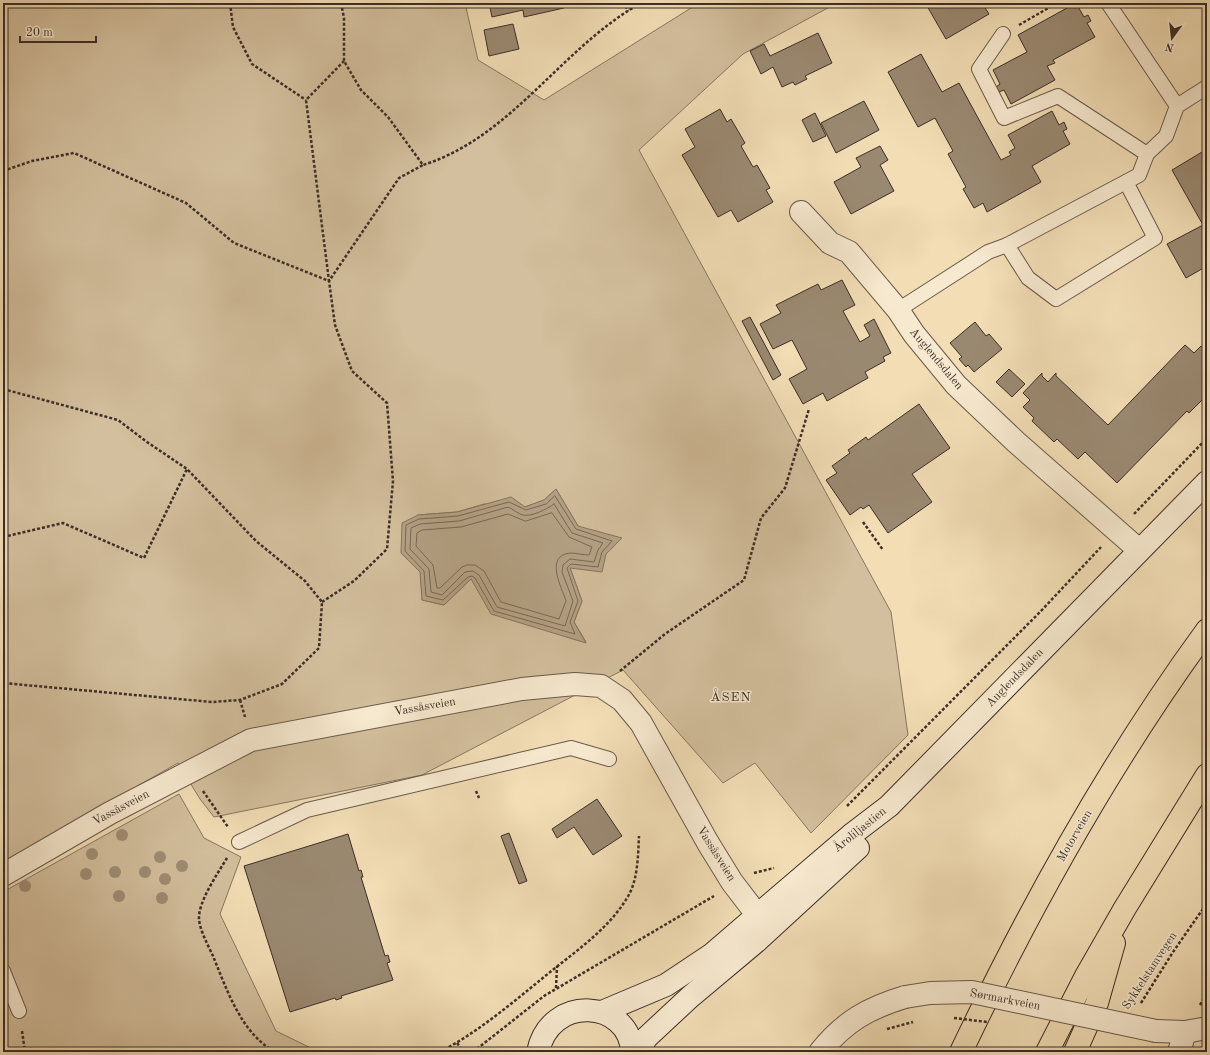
<svg xmlns="http://www.w3.org/2000/svg" width="1210" height="1055" font-family="'Old Standard TT',serif">
<rect width="100%" height="100%" fill="#f2ddb5"/>
<filter id="stains"><feTurbulence type="fractalNoise" baseFrequency=".005" numOctaves="4"/><feColorMatrix values="0 0 0 0 .2 0 0 0 0 .09 0 0 0 0 .02 0 0 0 .5 -.17"/></filter>
<radialGradient id="worn" r=".72"><stop offset=".6" stop-color="#630" stop-opacity="0"/><stop offset="1" stop-color="#630" stop-opacity=".3"/></radialGradient>
<g fill="#d3bf9d" stroke="#877662" fill-rule="evenodd">
<path d="M3,3H465L478,60L544,100L699,3H837L743,54L639,150L891,612L908,735L811,833L755,763L723,783L623,670L422,775L214,817L200,799L178,763L3,862ZM556,489L578,526L570,568L582,601L574,622L586,642L471,579L444,605L422,600L418,515L457,512L484,504L525,507L544,500Z"/>
<path d="M179,794L204,838L241,857L220,914L276,1031L319,1052H3V892Z"/>
</g>
<path fill="#b4a285" stroke="#847460" d="M556,489L578,526L622,538L606,554L602,572L570,568L582,601L574,622L586,643L491,614L471,579L444,605L422,600L420,572L401,553L402,523L418,515L457,512L511,497L525,507L544,500Z"/>
<g fill="none" stroke-linecap="round" stroke-linejoin="round">
<g stroke="#786856" stroke-width="1">
<path d="M555,496L576,529L612,541L602,552L598,567L571,564L567,568L578,601L570,622L575,634L494,611L475,578L472,576L468,577L443,600L426,596L424,571L405,551L406,525L419,519L458,516L509,502L526,510L546,504Z"/>
<path d="M554,504L572,533L603,543L598,550L594,562L570,559L563,565L562,572L573,601L565,626L497,607L479,575L473,571L465,572L442,595L431,592L429,569L410,549L411,528L420,524L459,521L508,507C513,509 518,514 523,515C532,517 547,509 554,504Z"/>
<path d="M552,513L569,537L592,547L589,555C583,555 576,553 570,553C544,556 562,588 566,601L559,619L501,602L484,571L475,565H467L462,567L440,588H437L433,565L416,546L417,533L422,530L461,527L508,514L525,521Z"/>
</g>
</g>
<g fill="#9a8971" stroke="#3b2e28">
<path d="M489,3H563L564,8L524,17L523,10L492,17Z"/>
<path d="M932,3H982L989,14L946,39L927,6Z"/>
<path d="M1076,3L1084,17L1088,15L1091,21L1087,23L1095,37L1053,60L1055,63L1047,66L1055,80L1011,104L1004,90L999,92L996,87L1000,84L993,70L1027,52L1018,35Z"/>
<path d="M513,24L519,49L489,56L484,30Z"/>
<path d="M818,33L832,63L805,76L807,79L795,85L793,82L782,87L773,67L761,74L750,51L764,44L770,56Z"/>
<path d="M921,54L942,92L959,83L1001,160L1011,155L1009,152L1015,148L1008,135L1052,111L1059,125L1064,122L1067,129L1063,131L1070,144L1032,166L1041,182L987,212L983,203L974,208L963,189L966,187L948,154L953,151L935,118L918,127L888,72Z"/>
<path d="M864,101L879,130L836,153L821,123Z"/>
<path d="M720,109L727,122L731,119L745,143L741,146L753,167L757,165L770,188L766,190L773,202L738,222L731,210L718,217L682,155L695,147L685,129Z"/>
<path d="M815,113L826,136L813,142L802,120Z"/>
<path d="M880,146L888,160L880,165L894,191L851,214L834,182L861,167L856,158Z"/>
<path d="M1207,149V266L1186,278L1167,244L1203,225L1172,170Z"/>
<path d="M842,280L855,305L843,311L860,342L870,336L864,325L874,319L891,353L883,357L885,361L865,372L868,378L827,401L823,393L803,404L789,379L807,369L792,340L773,349L760,324L781,313L776,305L818,284L821,290Z"/>
<path d="M750,317L781,375L773,380L742,321Z"/>
<path d="M975,322L986,336L989,334L1002,349L974,372L968,365L966,367L959,359L962,357L950,343Z"/>
<path d="M1185,345L1194,353L1201,346L1207,352V395L1189,413L1187,411L1117,483L1085,452L1078,459L1057,439L1054,442L1032,421L1034,418L1023,407L1030,400L1023,393L1042,373V376L1048,382L1056,373V376L1108,425Z"/>
<path d="M1009,369L1025,384L1012,397L996,382Z"/>
<path d="M919,404L950,448L912,474L932,502L888,533L869,505L863,509L861,507L850,515L826,480L837,473L832,466L850,453L848,450L866,437L868,440Z"/>
<path d="M597,799L622,836L593,855L574,827L557,838L552,829Z"/>
<path d="M509,833L527,881L519,884L501,836Z"/>
<path d="M348,834L359,871L361,870L363,877H361L385,956L388,955L390,962L387,963L393,980L341,996L342,998L336,1000L335,998L290,1012L244,866Z"/>
</g>
<g fill="none" stroke-linecap="round" stroke-linejoin="round">
<defs>
<g id="service">
<path d="M1108,3L1177,106"/>
<path d="M1003,34L979,69L1004,118L1058,96L1147,154"/>
<path d="M1007,245L1028,278L1056,299L1155,238L1126,182"/>
<path d="M898,310L988,252L1007,245L1139,175L1147,154L1166,136L1177,106L1207,87"/>
<path d="M239,842L307,810L571,748L609,759"/>
<path d="M3,971L19,1011"/>
</g>
<g id="minor">
<path d="M801,212L830,243L849,252L898,310L914,334L956,385L1016,442L1139,550"/>
<path d="M3,875L110,813L251,740L522,689L575,684L601,686L622,700L641,723L708,843L732,882L758,916"/>
<path d="M1156,1031L1185,1032L1207,1028"/>
<path d="M820,1052C844,1022 868,1008 905,997"/>
<path d="M1179,1052L1185,1032"/>
</g>
<g id="secondary">
<path d="M602,1012L666,985L711,955L851,835L889,806L1207,482"/>
<path d="M538,1052C550,993 630,1000 632,1052"/>
<path d="M639,1052L646,1038L690,997L758,940L858,848"/>
</g>
<g id="motorway">
<path d="M961,1052C1031,905 1111,761 1207,630"/>
<path d="M1047,1052L1086,976L1125,908L1207,775"/>
<path d="M1075,1052L1097,1003L1114,943"/>
</g>
</defs>
<use href="#service" stroke="#695a4b" stroke-width="16"/>
<use href="#minor" stroke="#695a4b" stroke-width="24"/>
<use href="#secondary" stroke="#3b2e28" stroke-width="24"/>
<use href="#motorway" stroke="#3b2e28" stroke-width="24"/>
<g stroke="#3b2e28" stroke-width="2.5" stroke-dasharray="3 2" stroke-linecap="butt">
<path d="M230,3L233,27L252,64L306,100"/>
<path d="M341,3L344,18V61L361,90L388,117L423,165C512,137 562,47 641,3"/>
<path d="M621,3L629,10"/>
<path d="M585,6L605,3"/>
<path d="M1019,25L1057,3"/>
<path d="M3,171L32,161L74,153L186,203L234,243L329,281L306,100L344,61"/>
<path d="M3,389L118,420L147,442L187,469L256,541L305,581L322,602L319,648L282,684L240,700L212,702L3,683"/>
<path d="M1134,514L1207,438"/>
<path d="M863,522L883,550"/>
<path d="M3,537L63,523L144,558L187,469"/>
<path d="M322,602L354,581L387,549L393,481L387,403L352,371L335,325L329,281L399,178L423,165"/>
<path d="M620,671L665,634L744,580L761,518L785,488L809,409"/>
<path d="M240,700L245,717"/>
<path d="M203,791L228,827"/>
<path d="M476,791L479,798"/>
<path d="M847,806L1041,611L1101,547"/>
<path d="M227,858C218,873 198,902 199,919C200,931 208,945 213,956C227,990 241,1033 275,1052"/>
<path d="M754,873L774,868"/>
<path d="M556,988L557,966"/>
<path d="M1141,1003L1173,952L1207,903"/>
<path d="M1200,1005L1207,993"/>
<path d="M22,1031L25,1052"/>
<path d="M457,1043L464,1052"/>
<path d="M440,1052C478,1032 511,1004 544,977C573,953 607,931 627,898C638,881 638,856 639,836"/>
<path d="M473,1052L544,996L714,896"/>
</g>
<use href="#service" stroke="#f7e9cf" stroke-width="14"/>
<use href="#minor" stroke="#f7e9cf" stroke-width="22"/>
<use href="#secondary" stroke="#f7e9cf" stroke-width="22"/>
<use href="#motorway" stroke="#f2ddb5" stroke-width="22"/>
<defs>
<path id="minor-bridge" d="M905,997L930,993L972,992L1156,1031"/>
</defs>
<use href="#minor-bridge" stroke="#695a4b" stroke-width="24" stroke-linecap="butt"/>
<g stroke="#3b2e28" stroke-width="2.5" stroke-dasharray="3 2" stroke-linecap="butt">
<path d="M954,1018L987,1022"/>
<path d="M887,1029L913,1022"/>
</g>
<use href="#minor-bridge" stroke="#f7e9cf" stroke-width="22"/>
</g>
<g fill="#9e8d74">
<circle cx="122" cy="835" r="6"/>
<circle cx="92" cy="854" r="6"/>
<circle cx="160" cy="857" r="6"/>
<circle cx="182" cy="866" r="6"/>
<circle cx="115" cy="872" r="6"/>
<circle cx="145" cy="872" r="6"/>
<circle cx="86" cy="874" r="6"/>
<circle cx="165" cy="879" r="6"/>
<circle cx="25" cy="886" r="6"/>
<circle cx="119" cy="896" r="6"/>
<circle cx="162" cy="898" r="6"/>
</g>
<g text-anchor="middle" dominant-baseline="central" stroke-width="3" stroke-linejoin="round" paint-order="stroke">
<g font-size="12" fill="#3b2e28" stroke="#f7e9cf">
<text transform="translate(936 359) rotate(50)">Auglendsdalen</text>
<text transform="translate(1015 678) rotate(-46)">Auglendsdalen</text>
<text transform="translate(425 707) rotate(-10)">Vassåsveien</text>
<text transform="translate(121 808) rotate(-28)">Vassåsveien</text>
<text transform="translate(860 830) rotate(-39)">Åroliljastien</text>
<text transform="translate(1075 836) rotate(-60)">Motorveien</text>
<text transform="translate(716 854) rotate(58)">Vassåsveien</text>
<text transform="translate(1150 971) rotate(-57)">Sykkelstamvegen</text>
<text transform="translate(1005 1000) rotate(11)">Sørmarkveien</text>
</g>
<g font-size="13" letter-spacing="1" fill="#3b2e28" stroke="#f7e9cf">
<text x="731" y="697">ÅSEN</text>
</g>
</g>
<rect width="1210" height="1055" fill="none" stroke="#f2ddb5" stroke-width="16"/>
<rect x="4" y="4" width="1202" height="1047" fill="none" stroke="#3b2e28" stroke-width="2"/>
<rect x="8" y="8" width="1194" height="1039" fill="none" stroke="#3b2e28"/>
<g transform="translate(1172 38) rotate(195)" stroke="#f7e9cf" stroke-width="3" paint-order="stroke">
<path d="M0-3L7 15L0 10L-7 15Z" fill="#3b2e28"/>
<text y="-6" font-size="11" font-weight="bold" text-anchor="middle" fill="#3b2e28">N</text>
</g>
<path d="M20 36v6h76v-6" fill="none" stroke="#3b2e28" stroke-width="2"/>
<text x="26" y="36" font-size="12" fill="#3b2e28" stroke="#f7e9cf" stroke-width="3" paint-order="stroke">20 m</text>
<rect width="100%" height="100%" filter="url(#stains)"/>
<rect width="100%" height="100%" fill="url(#worn)"/>
</svg>
